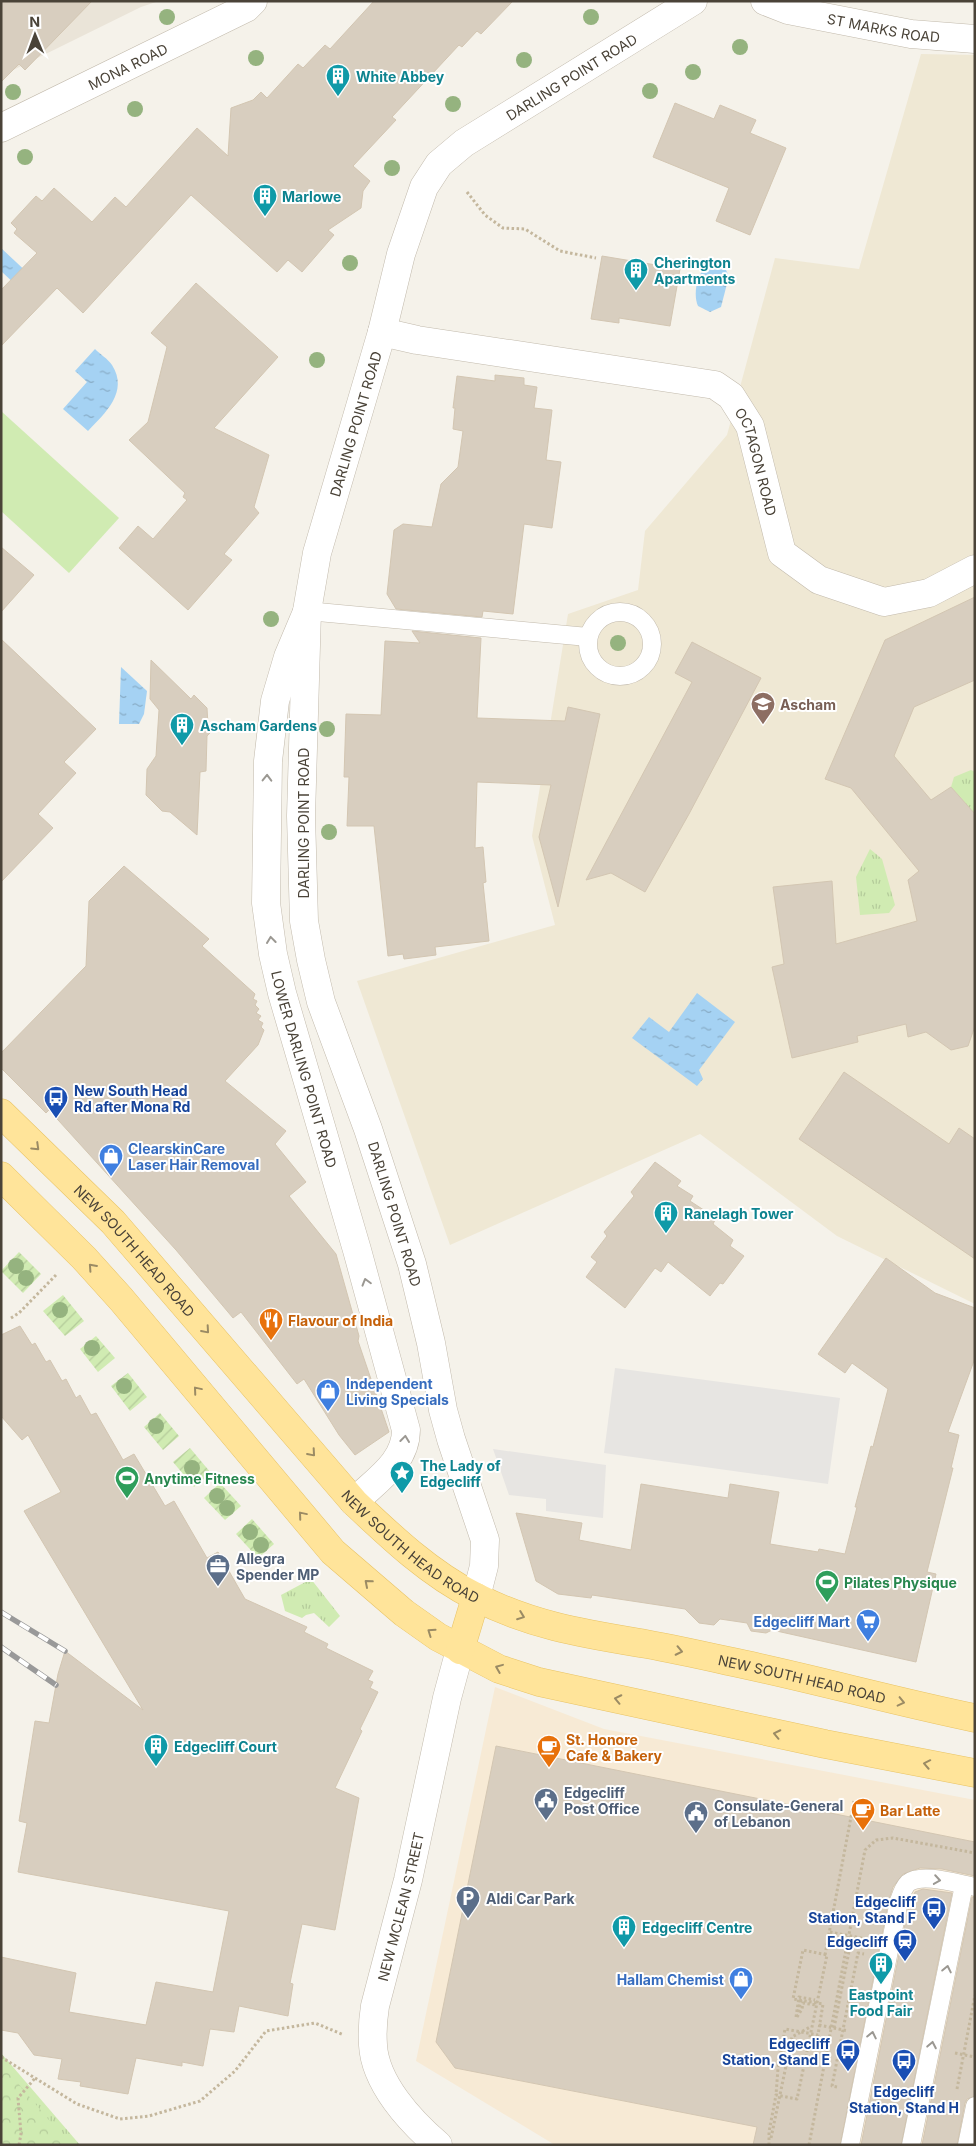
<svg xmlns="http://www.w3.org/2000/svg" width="976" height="2146" font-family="Inter,sans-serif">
<defs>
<pattern id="grass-tufts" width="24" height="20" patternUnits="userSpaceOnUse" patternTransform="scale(1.25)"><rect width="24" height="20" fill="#d0ebb2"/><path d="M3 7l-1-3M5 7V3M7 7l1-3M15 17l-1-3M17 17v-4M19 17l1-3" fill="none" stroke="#b4cb9a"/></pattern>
<pattern id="forest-crowns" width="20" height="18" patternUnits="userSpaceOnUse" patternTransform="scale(1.25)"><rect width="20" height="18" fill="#d0ebb2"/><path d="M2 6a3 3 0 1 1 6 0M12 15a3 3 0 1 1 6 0" fill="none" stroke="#b4cb9a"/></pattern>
<pattern id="garden-furrows" width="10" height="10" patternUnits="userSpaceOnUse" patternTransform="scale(1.25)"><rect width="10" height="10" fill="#d0ebb2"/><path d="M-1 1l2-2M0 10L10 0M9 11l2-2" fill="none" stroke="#b4cb9a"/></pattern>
<pattern id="water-ripples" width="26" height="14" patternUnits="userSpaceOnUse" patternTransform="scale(1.25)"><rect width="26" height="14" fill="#a5d2f3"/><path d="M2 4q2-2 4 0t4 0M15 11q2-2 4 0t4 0" fill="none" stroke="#88acc6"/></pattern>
</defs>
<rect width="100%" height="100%" fill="#f5f2ea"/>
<path fill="#eae4d8" d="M1,1H159L141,7L1,76Z"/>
<path fill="#f7ead5" d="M495,1687L604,1729L975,1800V2145H555L416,2061Z"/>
<path fill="#efe8d4" d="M921,54L975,55V1304L837,1236L700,1134L450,1245L357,981L555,925L532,836L568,614L638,590L645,531L727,435L775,258L859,269Z"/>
<g fill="url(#grass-tufts)">
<path d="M971,770L975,772V814L951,787L954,777Z"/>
<path d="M870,849L882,859L895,905L889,913L860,915L856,877Z"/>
<path d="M311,1579L340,1616L329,1627L314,1613L306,1615L302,1618L285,1611L281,1595Z"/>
<path d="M1,2053L80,2145H1Z"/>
</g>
<path fill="url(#forest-crowns)" d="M1,2063L70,2145H1Z"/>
<g fill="url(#garden-furrows)">
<path d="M19,1252L41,1274L23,1293L1,1271Z"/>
<path d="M63,1295L84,1321L65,1336L43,1311Z"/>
<path d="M96,1336L115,1358L98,1372L80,1349Z"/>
<path d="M128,1373L147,1397L130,1411L111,1386Z"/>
<path d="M160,1413L179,1436L163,1450L144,1427Z"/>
<path d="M190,1448L211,1473L194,1487L173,1462Z"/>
<path d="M220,1483L241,1506L225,1520L204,1498Z"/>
<path d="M252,1519L274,1544L258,1558L236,1534Z"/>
</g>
<path fill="#d0ebb2" d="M1,411L119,518L69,573L1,511Z"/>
<g fill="#e7e5e2">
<path d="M615,1368L840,1398L828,1484L604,1453Z"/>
<path d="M493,1449L606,1465L603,1518L546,1511V1499L509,1495Z"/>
</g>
<g fill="url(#water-ripples)">
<path d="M1,248L31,276L19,288L1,271Z"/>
<path d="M714,263L724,266L729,276L721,307L710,312L698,306C692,293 698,265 714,263Z"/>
<path d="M95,349C100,354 108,359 112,365C129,392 105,413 88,431L63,409L87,382L75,371Z"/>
<path d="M121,667L147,691L144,714L139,724H119Z"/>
<path d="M697,993L735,1022L699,1070L703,1079L697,1086L632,1038L649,1017L669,1032Z"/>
</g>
<g fill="#d8cebf" stroke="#d3c6b2">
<path d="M1,1H92L25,70L19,64L1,82Z"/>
<path d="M374,1H513L481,34L477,31L462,47L459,45L392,117L396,120L353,166L370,181L363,191L361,208L328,230L334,235L302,272L288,260L277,272L191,195L83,313L57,288L1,346V290L37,253L14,233L17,229L11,223L36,196L42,201L54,188L92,222L115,197L126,207L197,128L228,156L231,108L253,100L261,92L267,98L298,64L303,68L325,45L330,49Z"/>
<path d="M675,103L714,119L720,105L756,120L750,133L786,148L750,235L716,221L729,188L653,157Z"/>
<path d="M602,256L680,269L670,326L619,318V323L591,319Z"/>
<path d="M196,283L278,357L214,428L269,455L254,507L259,513L224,554L232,560L188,610L119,548L138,526L153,539L187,500L183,497L185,493L129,440L148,422L167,347L151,333Z"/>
<path d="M495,375L524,378V385L537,387L534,408L552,410L546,460L561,462L552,528L524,524L513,614L483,611L482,617L396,609L387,594L394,530L403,524L432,527L441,484L458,467L463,431L453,429L455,408H453L457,376L495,381Z"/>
<path d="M1,547L34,575L1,612Z"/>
<path d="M975,597V680L914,707L894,756L931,800L951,787L975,814V1026L968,1046L951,1050L926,1032L908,1037L906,1024L857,1036L858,1042L792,1058L772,967L784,964L773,887L832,881L836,944L917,921L908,880L919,871L851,788L825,779L885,640Z"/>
<path d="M412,631L481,638L477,718L565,721L568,707L600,714L558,907L539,837L551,785L477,782L475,848L483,847L486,882L483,883L489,941L435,947L436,955L404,959L403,954L388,956L374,826H347L349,777H344L346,714L381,715L385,641L420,643Z"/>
<path d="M1,639L96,729L64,762L76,773L38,814L53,828L1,882Z"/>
<path d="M692,642L761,678L689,814L645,892L611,873L586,880L692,682L675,673Z"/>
<path d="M151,660L191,699L194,695L207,708L208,725L213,730L207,736L206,771L200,772L197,835L170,812L162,811L146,795L147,769L156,756L159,710L150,699Z"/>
<path d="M124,866L209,939L202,946L255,994L253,999L257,1001L255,1005L259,1009L256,1013L261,1016L258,1020L263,1023L261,1027L264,1030L258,1045L225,1081L286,1131L275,1144L306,1182L289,1196L336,1254L359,1336L358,1341L389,1432L355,1455L339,1435L304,1379L297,1384L241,1312L233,1318L176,1250L49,1110L46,1113L1,1068V1053L86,966L89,901Z"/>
<path d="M844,1072L949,1144L959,1128L975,1139V1259L799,1139Z"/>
<path d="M655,1162L681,1181L677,1186L693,1196L690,1201L716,1218L713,1224L733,1240L730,1246L744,1256L723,1284L720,1283L710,1296L668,1262L661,1272L655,1268L625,1308L586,1277L597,1262L591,1257L607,1236L604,1232L634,1196L631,1192Z"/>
<path d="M886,1258L935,1293L975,1308V1358L948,1432L959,1435L951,1468H953L927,1572L936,1574L916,1662L772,1630L766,1633L751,1631L747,1623L720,1619L714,1625L699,1623L685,1609L592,1595L591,1598L558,1594L536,1581L516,1513L582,1523L579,1540L631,1550L641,1484L728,1498L730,1484L779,1492L770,1544L818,1552L819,1549L845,1554L857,1507H855L871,1446L873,1447L888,1389L852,1363L845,1373L818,1354Z"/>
<path d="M20,1326L32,1345L35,1343L46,1362L50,1360L62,1381L66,1379L76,1398L80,1395L91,1415L96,1413L123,1460L134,1454L165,1506L174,1501L207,1558L218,1552L245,1599L307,1627L304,1632L328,1644L326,1648L373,1671L368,1680L373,1682L370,1688L378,1692L360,1729L362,1731L335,1788L359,1798L335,1930L302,1924L290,1983L293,1984L288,2016L239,2006L234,2032L210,2029L203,2066L182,2062V2066L136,2058L128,2094L80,2086L81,2082L58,2079L62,2059L34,2055L18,2033L1,2030V1957L76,1973L69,2012L146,2025L156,1982L213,1992L229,1911L18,1872L27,1823L19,1821L35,1721L49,1723L58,1674L65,1651L143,1710L24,1511L61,1492L28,1435L22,1440L1,1416V1335Z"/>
<path d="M496,1746L975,1842V1876L942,1869L920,1868L903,1874L893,1887L889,1899L840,2145H753L757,2127L455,2068L436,2042Z"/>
<path d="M923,1889L952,1893L901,2145H861L909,1904L915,1892Z"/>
<path d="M972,1897H975V2096L967,2099L965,2103L957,2145H922Z"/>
</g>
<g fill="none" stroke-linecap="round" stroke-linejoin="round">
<defs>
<g id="service">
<path d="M307,611L588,637"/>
<circle cx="620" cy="644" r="32"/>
<path d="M850,2145L899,1901C901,1895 903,1888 908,1883C922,1872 958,1884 975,1887"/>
<path d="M911,2145L964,1885"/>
<path d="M967,2145L975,2106"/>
</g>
<g id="minor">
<path id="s1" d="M765,1L788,10L911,34L975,39"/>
<path id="s2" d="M382,332L417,340L715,385L731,396L750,426L782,553L819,580L884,602L929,593L975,569"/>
<path id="s3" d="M307,612L288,657L275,701L268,761L266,903L273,954L282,993L357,1250L406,1430C406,1463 375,1481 354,1502"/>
<path id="s4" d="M438,2145C410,2121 375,2083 373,2045C372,2032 373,2019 375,2006L408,1880L447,1698L460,1650"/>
</g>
<g id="tertiary">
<path id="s5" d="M1,128L246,8L253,1"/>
<path id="s6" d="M476,1597L484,1566L485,1540L451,1439L443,1410L431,1343L412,1264L368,1129L321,1002L311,960L304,921L301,816L307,611L317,553L382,332L401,254L424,187L439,164L464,143L693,1"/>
</g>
<g id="primary">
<path id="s7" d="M1,1113L113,1222L354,1502C391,1537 430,1574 476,1597C532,1626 586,1634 646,1644C674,1649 701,1655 728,1661C811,1678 892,1701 975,1718"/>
<path d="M1,1176L84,1258L121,1299L333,1552L404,1613L438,1637L499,1669L539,1682L825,1744L975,1773"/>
<path d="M460,1650L476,1597"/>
</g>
</defs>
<use href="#service" stroke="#c2baac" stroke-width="19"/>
<use href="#minor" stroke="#c2baac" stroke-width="29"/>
<use href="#tertiary" stroke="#c2baac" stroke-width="29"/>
<use href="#primary" stroke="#e8c365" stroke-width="29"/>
<g stroke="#c4b79d" stroke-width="3" stroke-dasharray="2.5 2.5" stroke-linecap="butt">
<path d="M467,192L485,215L503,228L525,229L560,251L596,258"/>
<path d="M11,1318L19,1313L56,1275"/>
<path d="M830,1932L866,1939"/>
<path d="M825,1955L854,1801"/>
<path d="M798,2012L801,2000"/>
<path d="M796,2017L799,1997L815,2000"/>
<path d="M797,2017L802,2009L803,2003L816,2005"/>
<path d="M819,2025L848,2031"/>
<path d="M834,2028L852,1936"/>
<path d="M955,2053L975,2057"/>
<path d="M1,2057L77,2104L120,2119L149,2116L200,2101L235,2071L266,2031L315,2023L344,2035"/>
<path d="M837,2087L832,2086L858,1953L864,1954"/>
<path d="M957,2089L975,1995"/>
<path d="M771,2138L792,2037L810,2027"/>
<path d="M19,2145L21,2134L18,2098L36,2077"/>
<path d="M769,2145V2132L776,2095L797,2099L827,1955L803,1950L793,1999L823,2004L818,2035L785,2029L778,2068L776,2095"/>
<path d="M809,2145L865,1850L876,1840L893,1838L975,1853"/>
</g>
<use href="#service" stroke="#fff" stroke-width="18"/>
<use href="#minor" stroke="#fff" stroke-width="28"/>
<use href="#tertiary" stroke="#fff" stroke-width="28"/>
<use href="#primary" stroke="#ffe49a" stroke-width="28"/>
<defs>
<g id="rail">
<path d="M1,1612L65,1651"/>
<path d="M1,1647L56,1685"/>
</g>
</defs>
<use href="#rail" stroke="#999" stroke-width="5.5"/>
<use href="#rail" stroke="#fff" stroke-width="4" stroke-dasharray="11" stroke-linecap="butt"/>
</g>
<g fill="#95b37f">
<circle cx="167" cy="17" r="8"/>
<circle cx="591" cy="17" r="8"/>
<circle cx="740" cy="47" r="8"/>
<circle cx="256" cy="58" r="8"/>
<circle cx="524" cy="60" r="8"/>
<circle cx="693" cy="72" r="8"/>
<circle cx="650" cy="91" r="8"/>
<circle cx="13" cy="92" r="8"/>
<circle cx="453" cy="104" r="8"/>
<circle cx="135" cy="109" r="8"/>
<circle cx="25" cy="157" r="8"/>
<circle cx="392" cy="168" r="8"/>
<circle cx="350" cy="263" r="8"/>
<circle cx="317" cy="360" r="8"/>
<circle cx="271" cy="619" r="8"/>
<circle cx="618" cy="643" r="8"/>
<circle cx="327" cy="729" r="8"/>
<circle cx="329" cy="832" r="8"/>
<circle cx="16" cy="1266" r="8"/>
<circle cx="26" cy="1278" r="8"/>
<circle cx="60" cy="1310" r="8"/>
<circle cx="92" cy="1348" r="8"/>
<circle cx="124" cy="1386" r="8"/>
<circle cx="156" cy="1426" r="8"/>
<circle cx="192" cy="1468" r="8"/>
<circle cx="217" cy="1496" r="8"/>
<circle cx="227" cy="1508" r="8"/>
<circle cx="250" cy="1532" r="8"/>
<circle cx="261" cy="1545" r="8"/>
</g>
<defs><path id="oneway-chevron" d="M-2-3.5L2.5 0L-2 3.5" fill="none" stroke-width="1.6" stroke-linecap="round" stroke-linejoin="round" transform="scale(1.25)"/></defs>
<g stroke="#9b9892">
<use href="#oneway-chevron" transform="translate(267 778) rotate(-89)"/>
<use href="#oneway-chevron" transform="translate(271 940) rotate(-97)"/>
<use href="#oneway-chevron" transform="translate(366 1282) rotate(-106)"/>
<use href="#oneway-chevron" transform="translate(405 1439) rotate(-83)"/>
<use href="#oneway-chevron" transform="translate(937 1880) rotate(9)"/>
<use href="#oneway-chevron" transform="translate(947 1969) rotate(-78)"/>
<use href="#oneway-chevron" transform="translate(872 2035) rotate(-78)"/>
<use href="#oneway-chevron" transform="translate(932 2045) rotate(-79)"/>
</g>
<g stroke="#9b8b64">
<use href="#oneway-chevron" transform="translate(36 1147) rotate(44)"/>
<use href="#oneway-chevron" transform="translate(92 1267) rotate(-132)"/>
<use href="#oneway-chevron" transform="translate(206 1330) rotate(49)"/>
<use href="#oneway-chevron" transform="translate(197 1390) rotate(-130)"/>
<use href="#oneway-chevron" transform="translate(312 1453) rotate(49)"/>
<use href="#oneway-chevron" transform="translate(302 1515) rotate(-130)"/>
<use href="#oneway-chevron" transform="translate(368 1583) rotate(-139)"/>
<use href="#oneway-chevron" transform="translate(521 1616) rotate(21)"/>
<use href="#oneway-chevron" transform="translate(431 1632) rotate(-145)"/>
<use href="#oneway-chevron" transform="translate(679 1651) rotate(12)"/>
<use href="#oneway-chevron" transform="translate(499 1668) rotate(-158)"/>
<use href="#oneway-chevron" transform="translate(618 1699) rotate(-168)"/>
<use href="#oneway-chevron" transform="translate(901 1702) rotate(13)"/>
<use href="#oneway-chevron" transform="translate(777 1734) rotate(-168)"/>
<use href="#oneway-chevron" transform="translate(927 1764) rotate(-169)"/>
</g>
<defs>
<symbol id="building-pin" viewBox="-11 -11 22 30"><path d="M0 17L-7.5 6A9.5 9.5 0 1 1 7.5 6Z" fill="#0f9aa8" stroke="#fff"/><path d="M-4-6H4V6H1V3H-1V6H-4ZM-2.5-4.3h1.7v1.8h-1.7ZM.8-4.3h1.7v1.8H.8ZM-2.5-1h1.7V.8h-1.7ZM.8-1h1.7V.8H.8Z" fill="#fff"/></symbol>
<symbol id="school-pin" viewBox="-11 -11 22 30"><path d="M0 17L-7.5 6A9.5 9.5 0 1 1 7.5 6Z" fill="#8d6e63" stroke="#fff"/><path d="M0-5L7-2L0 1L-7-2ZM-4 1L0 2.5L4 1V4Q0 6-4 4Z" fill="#fff"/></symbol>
<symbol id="bus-pin" viewBox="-11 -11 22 30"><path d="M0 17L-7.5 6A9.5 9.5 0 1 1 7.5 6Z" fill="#1a4fb4" stroke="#fff"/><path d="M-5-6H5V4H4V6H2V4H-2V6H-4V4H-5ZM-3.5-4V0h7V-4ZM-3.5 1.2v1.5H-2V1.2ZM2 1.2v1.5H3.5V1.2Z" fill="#fff"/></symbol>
<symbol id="shop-pin" viewBox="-11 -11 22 30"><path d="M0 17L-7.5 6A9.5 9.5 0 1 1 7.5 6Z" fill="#3f7fe0" stroke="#fff"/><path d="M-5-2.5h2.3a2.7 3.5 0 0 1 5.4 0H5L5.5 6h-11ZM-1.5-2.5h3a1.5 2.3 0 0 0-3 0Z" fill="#fff"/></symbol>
<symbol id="restaurant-pin" viewBox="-11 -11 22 30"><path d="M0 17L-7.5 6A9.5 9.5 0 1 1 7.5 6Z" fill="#e8710a" stroke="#fff"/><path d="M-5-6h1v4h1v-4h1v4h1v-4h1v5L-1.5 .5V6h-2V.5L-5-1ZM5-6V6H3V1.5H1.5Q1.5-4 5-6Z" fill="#fff"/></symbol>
<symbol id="sight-pin" viewBox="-11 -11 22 30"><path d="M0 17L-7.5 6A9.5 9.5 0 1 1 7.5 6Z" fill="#0f9aa8" stroke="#fff"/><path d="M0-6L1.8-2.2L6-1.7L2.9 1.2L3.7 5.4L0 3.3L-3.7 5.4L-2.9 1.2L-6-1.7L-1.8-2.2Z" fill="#fff"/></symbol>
<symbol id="stadium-pin" viewBox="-11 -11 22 30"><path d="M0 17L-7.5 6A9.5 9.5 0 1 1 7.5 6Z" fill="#2e9e5b" stroke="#fff"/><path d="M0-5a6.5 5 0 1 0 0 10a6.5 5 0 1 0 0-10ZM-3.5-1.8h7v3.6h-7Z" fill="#fff"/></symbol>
<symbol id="office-pin" viewBox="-11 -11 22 30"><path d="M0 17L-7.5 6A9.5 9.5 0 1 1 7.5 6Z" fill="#5c6f8a" stroke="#fff"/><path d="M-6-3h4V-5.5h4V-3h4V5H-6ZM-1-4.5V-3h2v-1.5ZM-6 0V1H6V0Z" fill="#fff"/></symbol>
<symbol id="supermarket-pin" viewBox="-11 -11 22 30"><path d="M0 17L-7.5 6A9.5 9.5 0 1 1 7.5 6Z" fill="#3f7fe0" stroke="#fff"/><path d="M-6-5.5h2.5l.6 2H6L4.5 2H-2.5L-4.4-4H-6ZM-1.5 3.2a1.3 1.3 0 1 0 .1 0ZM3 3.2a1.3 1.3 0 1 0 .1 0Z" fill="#fff"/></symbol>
<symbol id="cafe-pin" viewBox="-11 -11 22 30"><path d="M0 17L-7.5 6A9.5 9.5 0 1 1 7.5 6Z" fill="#e8710a" stroke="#fff"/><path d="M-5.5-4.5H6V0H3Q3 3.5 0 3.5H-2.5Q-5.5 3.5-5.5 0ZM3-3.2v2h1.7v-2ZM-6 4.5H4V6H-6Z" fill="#fff"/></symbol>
<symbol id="civic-pin" viewBox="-11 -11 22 30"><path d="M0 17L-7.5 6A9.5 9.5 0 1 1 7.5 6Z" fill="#5c6f8a" stroke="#fff"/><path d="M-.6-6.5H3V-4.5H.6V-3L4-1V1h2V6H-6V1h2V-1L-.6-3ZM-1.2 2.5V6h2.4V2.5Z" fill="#fff"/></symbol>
<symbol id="parking-pin" viewBox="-11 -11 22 30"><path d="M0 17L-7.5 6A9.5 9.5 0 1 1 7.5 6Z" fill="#5c6f8a" stroke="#fff"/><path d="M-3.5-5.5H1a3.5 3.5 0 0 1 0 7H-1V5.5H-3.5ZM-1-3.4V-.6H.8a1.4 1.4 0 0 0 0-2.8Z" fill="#fff"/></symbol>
<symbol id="station-pin" viewBox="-11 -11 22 30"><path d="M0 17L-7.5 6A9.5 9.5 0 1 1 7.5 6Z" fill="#1a4fb4" stroke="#fff"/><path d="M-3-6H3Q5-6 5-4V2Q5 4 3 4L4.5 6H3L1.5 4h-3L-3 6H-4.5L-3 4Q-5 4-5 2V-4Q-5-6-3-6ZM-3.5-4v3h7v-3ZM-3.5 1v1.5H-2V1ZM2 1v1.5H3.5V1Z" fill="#fff"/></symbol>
</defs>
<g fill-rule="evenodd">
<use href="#building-pin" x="324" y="62" width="28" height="38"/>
<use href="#building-pin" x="251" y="182" width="28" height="38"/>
<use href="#building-pin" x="622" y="256" width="28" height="38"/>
<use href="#school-pin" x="749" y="690" width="28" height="38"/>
<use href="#building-pin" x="168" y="711" width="28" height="38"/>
<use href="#bus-pin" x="42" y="1084" width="28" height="38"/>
<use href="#shop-pin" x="97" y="1142" width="28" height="38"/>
<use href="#building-pin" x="652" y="1199" width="28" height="38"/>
<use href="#restaurant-pin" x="257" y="1306" width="28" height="38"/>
<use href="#shop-pin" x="314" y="1377" width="28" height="38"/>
<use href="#sight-pin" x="388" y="1459" width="28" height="38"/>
<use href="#stadium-pin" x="113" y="1464" width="28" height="38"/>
<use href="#office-pin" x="204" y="1552" width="28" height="38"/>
<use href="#stadium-pin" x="813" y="1568" width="28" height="38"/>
<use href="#supermarket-pin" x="854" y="1607" width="28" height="38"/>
<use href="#building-pin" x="142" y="1732" width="28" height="38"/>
<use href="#cafe-pin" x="535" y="1733" width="28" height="38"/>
<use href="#civic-pin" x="532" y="1786" width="28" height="38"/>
<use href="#cafe-pin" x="849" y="1796" width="28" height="38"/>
<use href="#civic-pin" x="682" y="1799" width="28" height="38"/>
<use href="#parking-pin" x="454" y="1884" width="28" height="38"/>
<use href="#bus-pin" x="920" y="1895" width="28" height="38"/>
<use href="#building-pin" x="610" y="1913" width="28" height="38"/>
<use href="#station-pin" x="891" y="1927" width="28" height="38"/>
<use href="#building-pin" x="867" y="1950" width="28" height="38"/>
<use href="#shop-pin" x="727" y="1965" width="28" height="38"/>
<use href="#bus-pin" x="834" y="2037" width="28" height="38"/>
<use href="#bus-pin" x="890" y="2047" width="28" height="38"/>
</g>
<g text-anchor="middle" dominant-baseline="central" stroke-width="4" stroke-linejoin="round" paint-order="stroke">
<g font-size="14" fill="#4a4338" stroke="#fff">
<text stroke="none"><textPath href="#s1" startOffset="122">ST MARKS ROAD</textPath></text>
<text stroke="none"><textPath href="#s5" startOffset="141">MONA ROAD</textPath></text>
<text stroke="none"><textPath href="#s6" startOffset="1641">DARLING POINT ROAD</textPath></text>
<text stroke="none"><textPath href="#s6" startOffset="1208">DARLING POINT ROAD</textPath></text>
<text stroke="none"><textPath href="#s2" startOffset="428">OCTAGON ROAD</textPath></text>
<text transform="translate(303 823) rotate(-90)">DARLING POINT ROAD</text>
<text stroke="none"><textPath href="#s3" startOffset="468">LOWER DARLING POINT ROAD</textPath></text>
<text transform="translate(395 1214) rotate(73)">DARLING POINT ROAD</text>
<text stroke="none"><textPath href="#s7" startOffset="192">NEW SOUTH HEAD ROAD</textPath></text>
<text stroke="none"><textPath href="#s7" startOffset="598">NEW SOUTH HEAD ROAD</textPath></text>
<text stroke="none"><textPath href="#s7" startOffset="1018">NEW SOUTH HEAD ROAD</textPath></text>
<text stroke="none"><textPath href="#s4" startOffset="264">NEW MCLEAN STREET</textPath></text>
</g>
<g font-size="14" font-weight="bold" fill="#0d838f" stroke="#fff" text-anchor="start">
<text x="356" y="76">White Abbey</text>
<text x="282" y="196">Marlowe</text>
<text x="654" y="262">Cherington<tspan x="654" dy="16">Apartments</tspan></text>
<text x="200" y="725">Ascham Gardens</text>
<text x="684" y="1213">Ranelagh Tower</text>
<text x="420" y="1465">The Lady of<tspan x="420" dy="16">Edgecliff</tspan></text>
<text x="174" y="1746">Edgecliff Court</text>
<text x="642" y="1927">Edgecliff Centre</text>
<text x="881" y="1994" text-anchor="middle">Eastpoint<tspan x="881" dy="16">Food Fair</tspan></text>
</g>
<g font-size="14" font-weight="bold" fill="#785e54" stroke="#fff" text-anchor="start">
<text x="780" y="704">Ascham</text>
</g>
<g font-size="14" font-weight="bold" fill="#164399" stroke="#fff" text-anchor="end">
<text x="74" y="1090" text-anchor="start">New South Head<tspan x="74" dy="16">Rd after Mona Rd</tspan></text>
<text x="916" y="1901">Edgecliff<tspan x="916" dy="16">Station, Stand F</tspan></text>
<text x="888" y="1941">Edgecliff</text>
<text x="830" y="2043">Edgecliff<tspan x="830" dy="16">Station, Stand E</tspan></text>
<text x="904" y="2091" text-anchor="middle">Edgecliff<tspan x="904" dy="16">Station, Stand H</tspan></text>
</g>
<g font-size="14" font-weight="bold" fill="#366cbe" stroke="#fff" text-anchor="start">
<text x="128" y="1148">ClearskinCare<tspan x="128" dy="16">Laser Hair Removal</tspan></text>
<text x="346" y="1383">Independent<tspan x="346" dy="16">Living Specials</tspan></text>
<text x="850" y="1621" text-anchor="end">Edgecliff Mart</text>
<text x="724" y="1979" text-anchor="end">Hallam Chemist</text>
</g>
<g font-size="14" font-weight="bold" fill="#c56008" stroke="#fff" text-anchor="start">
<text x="288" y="1320">Flavour of India</text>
<text x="566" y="1739">St. Honore<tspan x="566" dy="16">Cafe &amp; Bakery</tspan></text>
<text x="880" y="1810">Bar Latte</text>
</g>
<g font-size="14" font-weight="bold" fill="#27864d" stroke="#fff" text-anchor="start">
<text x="144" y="1478">Anytime Fitness</text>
<text x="844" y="1582">Pilates Physique</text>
</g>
<g font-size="14" font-weight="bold" fill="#4e5e75" stroke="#fff" text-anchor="start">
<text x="236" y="1558">Allegra<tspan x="236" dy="16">Spender MP</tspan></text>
<text x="564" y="1792">Edgecliff<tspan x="564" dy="16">Post Office</tspan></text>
<text x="714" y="1805">Consulate-General<tspan x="714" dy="16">of Lebanon</tspan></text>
<text x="486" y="1898">Aldi Car Park</text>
</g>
</g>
<rect width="976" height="2146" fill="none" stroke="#4a4338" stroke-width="5"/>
<g transform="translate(35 35) rotate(359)" stroke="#ffffff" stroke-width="4" paint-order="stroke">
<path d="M0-4L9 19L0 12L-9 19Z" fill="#4a4338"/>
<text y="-8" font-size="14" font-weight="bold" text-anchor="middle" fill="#4a4338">N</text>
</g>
</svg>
